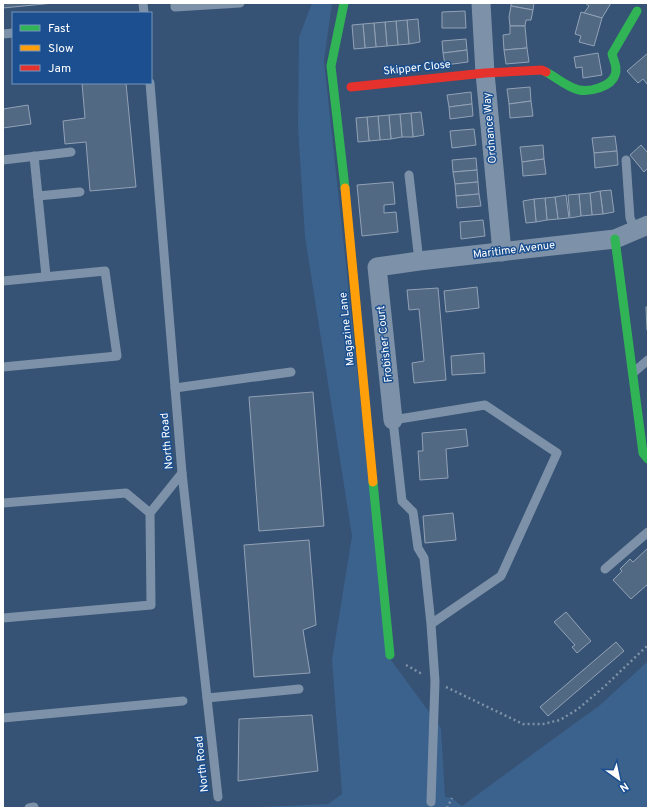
<svg xmlns="http://www.w3.org/2000/svg" width="651" height="811" font-family="Overpass,sans-serif">
<rect width="100%" height="100%" fill="#365274"/>
<path fill="#3b618d" d="M312,3H332L324,61L388,656L441,728L445,797L452,798L462,806L571,726L599,706L648,661V808H238L328,804L342,794L332,660L352,536L305,237L298,128L299,37Z"/>
<g fill="#526984" stroke="#92a2b6">
<path d="M3,3H54L3,8Z"/>
<path d="M511,3H534L533,10L511,6Z"/>
<path d="M585,3H611L602,18L584,13L589,6Z"/>
<path d="M511,6L533,10L531,20H526L525,26H510L509,17Z"/>
<path d="M465,11L466,28H442V12Z"/>
<path d="M581,12L602,18L594,46L579,42L581,36L575,34Z"/>
<path d="M418,19L420,42L409,44L407,20Z"/>
<path d="M407,20L409,44L398,45L396,21Z"/>
<path d="M396,21L398,45L387,46L385,22Z"/>
<path d="M385,22L387,46L376,47L374,23Z"/>
<path d="M374,23L376,47L365,48L363,24Z"/>
<path d="M363,24L365,48L354,49L352,25Z"/>
<path d="M510,26H525L527,48L504,50L503,35L510,34Z"/>
<path d="M466,39L467,50L443,53L442,41Z"/>
<path d="M527,48L529,62L506,64L504,50Z"/>
<path d="M467,50L468,62L445,65L443,53Z"/>
<path d="M598,53L602,75L583,78L582,67L576,68L574,57Z"/>
<path d="M648,53V82L647,84L643,79L638,83L627,71Z"/>
<path d="M82,83H126L136,187L90,191L86,142L65,144L63,121L85,118Z"/>
<path d="M530,87L531,101L509,104L507,89Z"/>
<path d="M471,92L472,104L449,107L447,95Z"/>
<path d="M531,101L533,116L510,118L509,104Z"/>
<path d="M472,104L473,116L450,119L449,107Z"/>
<path d="M28,105L31,124L3,128V109Z"/>
<path d="M421,112L424,135L413,137L411,113Z"/>
<path d="M411,113L413,137H402L400,114Z"/>
<path d="M400,114L402,137L391,139L389,115Z"/>
<path d="M389,115L391,139L380,140L378,116Z"/>
<path d="M378,116L380,140L369,141L367,117Z"/>
<path d="M367,117L369,141L358,142L356,118Z"/>
<path d="M474,129L476,145L452,148L450,131Z"/>
<path d="M615,136L617,151L594,153L592,138Z"/>
<path d="M543,145L544,159L522,162L520,147Z"/>
<path d="M641,145L648,153V168L644,172L630,155Z"/>
<path d="M617,151L618,165L595,168L594,153Z"/>
<path d="M476,158L477,170L453,172L452,160Z"/>
<path d="M544,159L546,174L523,176L522,162Z"/>
<path d="M477,170L478,182L455,184L453,172Z"/>
<path d="M393,182L395,204L384,205V213L396,212L398,232L362,236L357,185Z"/>
<path d="M478,182L479,194L456,196L455,184Z"/>
<path d="M611,190L614,212L603,214L600,191Z"/>
<path d="M600,191L603,214L592,215L590,193Z"/>
<path d="M590,193L592,215L581,216L579,194Z"/>
<path d="M479,194L481,206L457,208L456,196Z"/>
<path d="M579,194L581,216L570,218L568,195Z"/>
<path d="M566,195L569,218L558,219L555,197Z"/>
<path d="M555,197L558,219L547,220L545,198Z"/>
<path d="M545,198L547,220L536,222L534,199Z"/>
<path d="M534,199L536,222L526,223L523,201Z"/>
<path d="M483,220L485,236L461,239L460,222Z"/>
<path d="M477,287L479,308L446,312L444,291Z"/>
<path d="M438,288L446,380L414,383L412,363L424,361L419,309L409,310L407,290Z"/>
<path d="M646,307H648V329L647,330Z"/>
<path d="M484,353L485,373L452,375L451,356Z"/>
<path d="M313,392L324,526L259,531L249,397Z"/>
<path d="M466,429L468,446L446,449L448,478L420,480L418,451H423L422,433Z"/>
<path d="M453,513L456,540L425,543L423,516Z"/>
<path d="M309,540L316,625L303,630L310,673L254,677L244,545Z"/>
<path d="M648,548V584L631,599L613,580L622,571L620,569L630,559L633,562Z"/>
<path d="M566,612L591,641L577,653L572,647L575,645L554,622Z"/>
<path d="M616,642L624,651L548,716L540,707Z"/>
<path d="M312,715L318,771L238,781L239,719Z"/>
</g>
<g fill="none" stroke-linecap="round" stroke-linejoin="round">
<g stroke="#7d92a8" stroke-width="2.5" stroke-dasharray="2 3" stroke-linecap="butt">
<path d="M406,665L422,674"/>
<path d="M446,687L523,724H543L560,720L578,709L605,686L648,645"/>
<path d="M447,808L452,798"/>
</g>
<g stroke="#7d92a8" stroke-width="9">
<path d="M143,3L144,13"/>
<path d="M175,3V7L240,3"/>
<path d="M3,34L13,33"/>
<path d="M150,83L182,473L218,797"/>
<path d="M34,156L46,276"/>
<path d="M3,160L71,152"/>
<path d="M626,160L630,218L635,230"/>
<path d="M409,175L419,261"/>
<path d="M38,196L80,192"/>
<path d="M3,281L105,271L117,356L3,367"/>
<path d="M634,372L648,360"/>
<path d="M175,388L291,372"/>
<path d="M3,503L126,493L150,513"/>
<path d="M605,569L648,532"/>
<path d="M3,618L151,605L150,513L182,473"/>
<path d="M207,698L299,689"/>
<path d="M3,718L183,701"/>
<path d="M431,802L435,681L431,624L501,576L557,453L485,405L393,420L402,501L413,512L418,548L424,558L431,624"/>
<path d="M29,808L34,807"/>
</g>
<g stroke="#7d92a8" stroke-width="19">
<path d="M481,3L485,73L502,252"/>
<path d="M393,420L377,267L419,261L615,239L648,225"/>
</g>
<g stroke="#30b455" stroke-width="9">
<path d="M344,3L331,66L345,188"/>
<path d="M546,72C556,77 568,88 579,90C590,92 611,87 615,75C618,68 614,61 612,54L637,11"/>
<path d="M615,239L643,453L648,459"/>
<path d="M373,482L390,655"/>
</g>
<path stroke="#ff9f0a" stroke-width="9" d="M345,188L373,482"/>
<path stroke="#e5322d" stroke-width="9" d="M351,87L485,73L542,70L546,72"/>
</g>
<g text-anchor="middle" dominant-baseline="central" stroke-width="3" stroke-linejoin="round" paint-order="stroke">
<g font-size="11" fill="#fff" stroke="#1b4f8f">
<text transform="translate(417 68) rotate(-6)">Skipper Close</text>
<text transform="translate(490 128) rotate(-95)">Ordnance Way</text>
<text transform="translate(514 250) rotate(-7)">Maritime Avenue</text>
<text transform="translate(347 329) rotate(-96)">Magazine Lane</text>
<text transform="translate(385 344) rotate(-96)">Frobisher Court</text>
<text transform="translate(167 441) rotate(-95)">North Road</text>
<text transform="translate(202 764) rotate(-96)">North Road</text>
</g>
</g>
<rect width="651" height="811" fill="none" stroke="#ffffff" stroke-width="8"/>
<rect x="12" y="12" width="140" height="72" fill="#1b4f8f" stroke="#7695bc"/>
<rect x="20" y="25" width="20" height="6" fill="#30b455" stroke="#7695bc"/>
<text x="48" y="32" font-size="12" fill="#ffffff">Fast</text>
<rect x="20" y="45" width="20" height="6" fill="#ff9f0a" stroke="#7695bc"/>
<text x="48" y="52" font-size="12" fill="#ffffff">Slow</text>
<rect x="20" y="65" width="20" height="6" fill="#e5322d" stroke="#7695bc"/>
<text x="48" y="72" font-size="12" fill="#ffffff">Jam</text>
<g transform="translate(619 779) rotate(147)" stroke="#1b4f8f" stroke-width="3" paint-order="stroke">
<path d="M0-3L7 15L0 10L-7 15Z" fill="#ffffff"/>
<text y="-6" font-size="11" font-weight="bold" text-anchor="middle" fill="#ffffff">N</text>
</g>
</svg>
